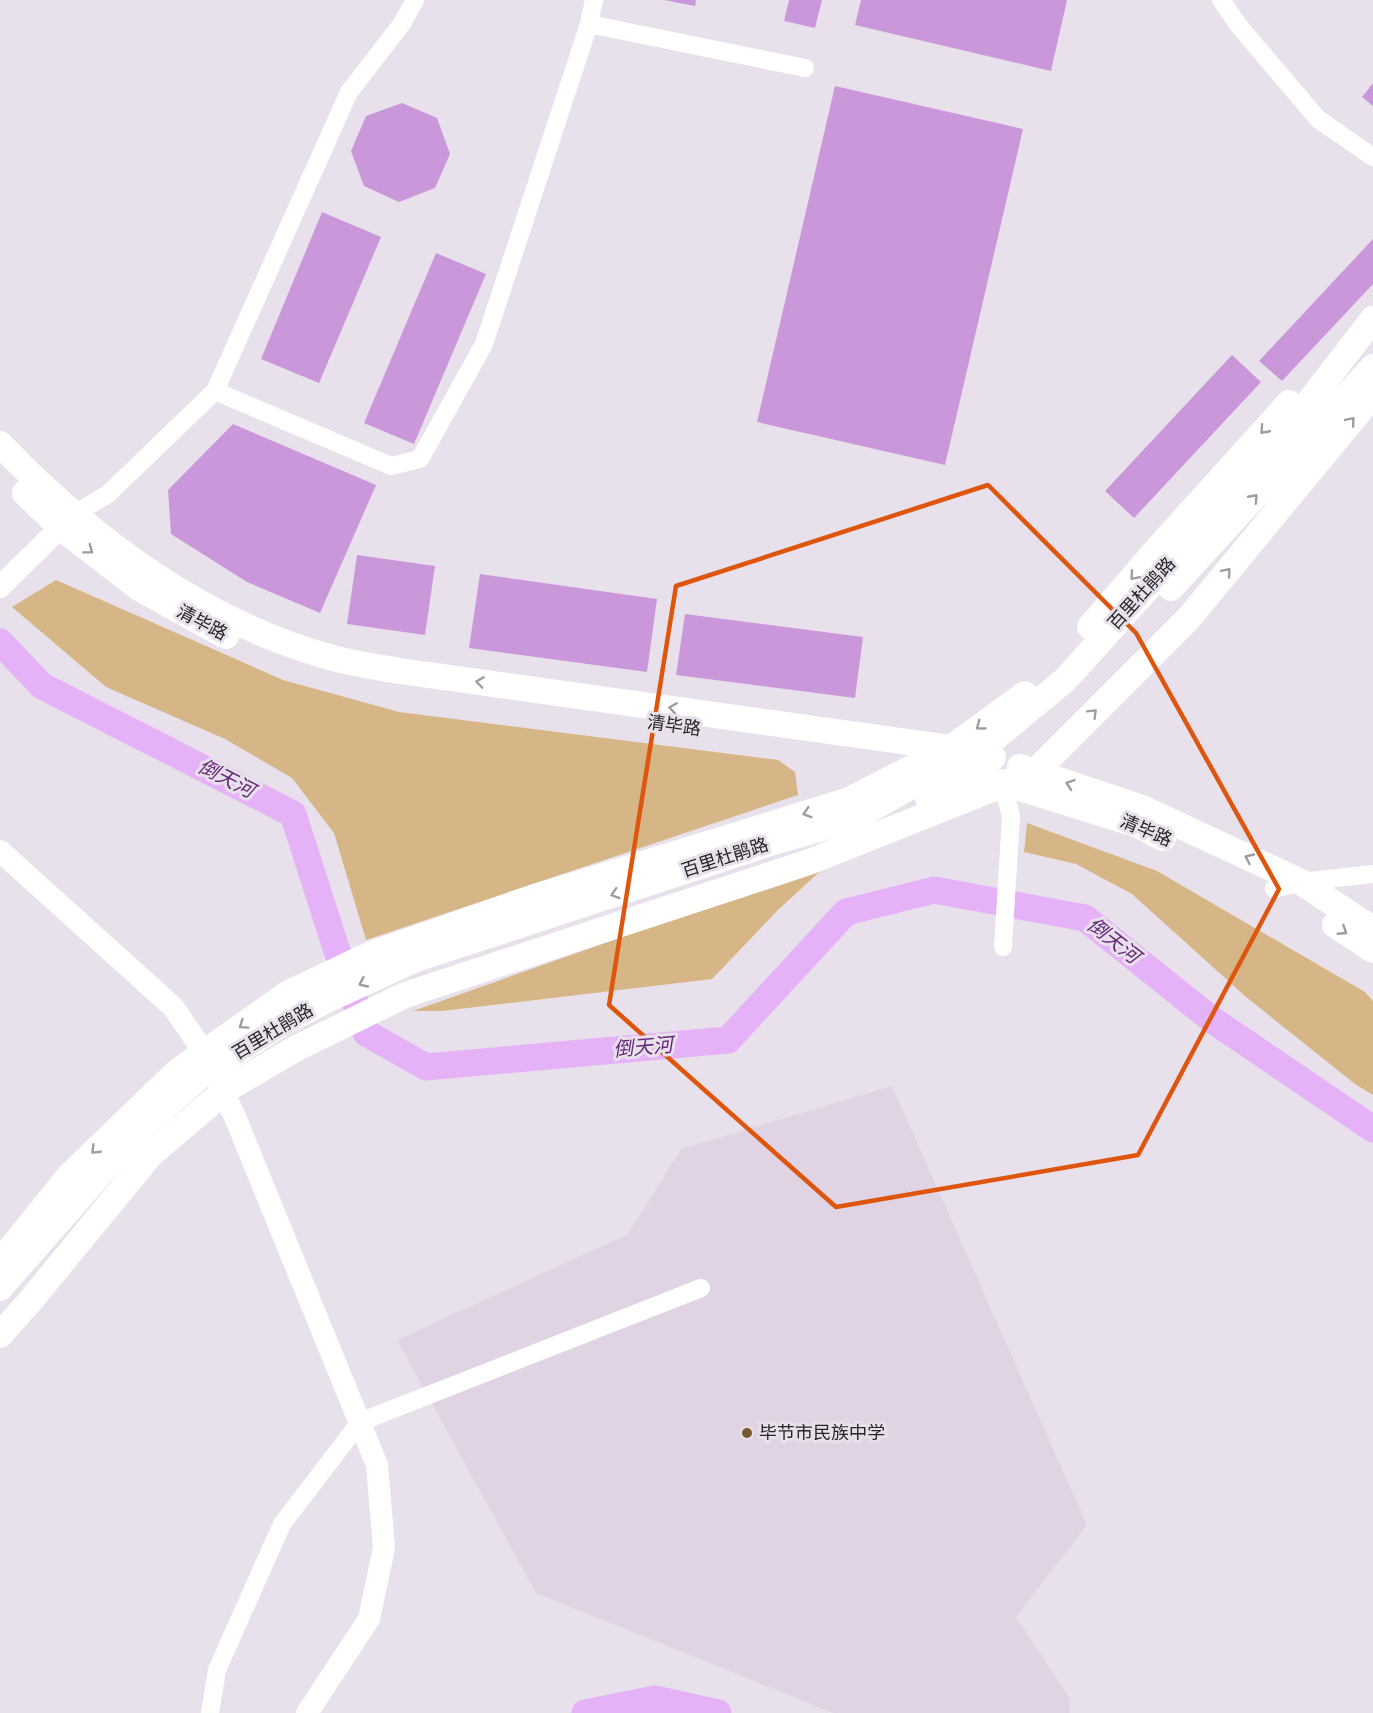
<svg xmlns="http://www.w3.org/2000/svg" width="1373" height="1713" font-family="'Sofia Sans Condensed','Noto Sans SC',sans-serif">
<rect width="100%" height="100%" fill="#e8e1eb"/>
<path fill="#e0d4e4" d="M892,1086L1087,1525L1016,1617L1069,1697L1070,1713H833L536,1593L397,1340L628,1234L681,1149Z"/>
<g fill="#d6b686">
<path d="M56,580L283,680L399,712L778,760L795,772L798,795L366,940L334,833L292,778L225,739L106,687L12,607Z"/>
<path d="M1027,823L1157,871L1365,992L1373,1001V1095L1355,1084L1246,997L1132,894L1076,864L1024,852Z"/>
<path d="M828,864L778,910L712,979L442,1011H413Z"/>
</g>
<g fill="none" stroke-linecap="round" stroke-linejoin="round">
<g stroke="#e5b1f7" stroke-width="27">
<path d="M0,642L42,686L293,814L336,948L366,1033L426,1067L728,1040L846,912L934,890L1085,918L1211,1019L1373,1129"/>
<path d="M585,1713L655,1699L718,1713"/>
</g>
</g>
<g fill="#ca97db">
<path d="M664,0H696L695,6Z"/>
<path d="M789,0H822L815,28L784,21Z"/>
<path d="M861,0H1067L1051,71L855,25Z"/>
<path d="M1373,83V106L1362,97Z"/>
<path d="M835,86L1023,129L945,465L757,422Z"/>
<path d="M402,103L437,118L450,154L435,188L399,202L364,186L351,151L366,116Z"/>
<path d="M322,212L381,237L319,383L261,359Z"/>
<path d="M1373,239V284L1282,381L1259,361Z"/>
<path d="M436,253L486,274L414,444L364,423Z"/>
<path d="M1232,355L1261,382L1134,518L1105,491Z"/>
<path d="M233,424L376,485L320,613L247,582L171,534L168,490Z"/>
<path d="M357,555L435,566L425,635L347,624Z"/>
<path d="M480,574L657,599L647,672L469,648Z"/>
<path d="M685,614L863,637L855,698L676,675Z"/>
</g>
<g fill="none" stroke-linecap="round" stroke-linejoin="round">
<g stroke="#fff" stroke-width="18">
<path d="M1221,0L1239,26L1318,119L1373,157"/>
<path d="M589,24L805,68"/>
<path d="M215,391L391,466L420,459L484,344L589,24L594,0"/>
<path d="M73,515L108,494L215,391L349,92L401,25L415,0"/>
<path d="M1003,783L1011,817L1003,947"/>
<path d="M1274,889L1301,882L1373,874"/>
<path d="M210,1713L217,1670L282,1524L360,1422L701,1288"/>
</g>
<g stroke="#fff" stroke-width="22">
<path d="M0,587L72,516"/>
<path d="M0,851L173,1007L204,1052L235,1117L377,1465L384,1548L369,1619L307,1713"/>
</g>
<g stroke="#fff" stroke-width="26">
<path d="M0,444C91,539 204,623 333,658C354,664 378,667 400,671L951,748"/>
<path d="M25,493L60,527L139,588L226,636"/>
<path d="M1171,588L1373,367"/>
<path d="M1090,627L1152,555L1289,403"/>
<path d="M1020,767L1142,808L1301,882L1373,929"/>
<path d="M1000,782L1136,824L1163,838"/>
<path d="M928,798L953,786L993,757"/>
<path d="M1335,925L1373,950"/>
<path d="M0,1262L70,1175L178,1071L287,994L371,954L532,898L847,801L951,748L1025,694"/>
<path d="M0,1288L137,1132L199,1077L284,1022L329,999L416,959L770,843L851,820L990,742L1065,680L1267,456L1373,319"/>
<path d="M0,1335L31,1300L151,1154L227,1089L295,1049L405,995L809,862L1035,772L1188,619L1363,407L1373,392"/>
</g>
</g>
<defs><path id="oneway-chevron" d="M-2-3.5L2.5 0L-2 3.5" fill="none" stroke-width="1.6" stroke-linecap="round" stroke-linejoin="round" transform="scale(1.5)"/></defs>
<g stroke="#9d9c9e">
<use href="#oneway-chevron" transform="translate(1351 421) rotate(-50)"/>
<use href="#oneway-chevron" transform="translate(1264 430) rotate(132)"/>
<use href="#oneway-chevron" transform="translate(1254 498) rotate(-48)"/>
<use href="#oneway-chevron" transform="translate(89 550) rotate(37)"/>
<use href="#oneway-chevron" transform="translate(1227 572) rotate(-50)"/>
<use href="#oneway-chevron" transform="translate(1134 576) rotate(131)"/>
<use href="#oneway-chevron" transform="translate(480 682) rotate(-172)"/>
<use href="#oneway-chevron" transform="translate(673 708) rotate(-172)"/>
<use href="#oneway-chevron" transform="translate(1093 713) rotate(-45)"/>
<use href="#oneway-chevron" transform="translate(980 726) rotate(144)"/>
<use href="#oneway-chevron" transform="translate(1070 784) rotate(-161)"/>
<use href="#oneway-chevron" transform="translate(807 813) rotate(163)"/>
<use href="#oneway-chevron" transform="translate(1249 858) rotate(-155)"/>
<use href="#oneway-chevron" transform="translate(615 894) rotate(162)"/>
<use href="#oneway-chevron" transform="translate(1343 931) rotate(33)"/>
<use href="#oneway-chevron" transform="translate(363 983) rotate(155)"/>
<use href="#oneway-chevron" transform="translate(243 1025) rotate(145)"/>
<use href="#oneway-chevron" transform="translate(95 1150) rotate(136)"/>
</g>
<path fill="none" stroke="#de560d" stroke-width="4.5" stroke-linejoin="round" d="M988,485L1136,633L1279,889L1138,1155L836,1207L609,1005L676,586Z"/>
<circle fill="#775a2d" stroke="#e8e1eb" stroke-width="2" cx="747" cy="1433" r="6"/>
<g text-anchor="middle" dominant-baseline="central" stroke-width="6" stroke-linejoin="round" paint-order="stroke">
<g font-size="18" fill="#262427" stroke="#e8e1eb">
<text transform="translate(1142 594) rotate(-48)">百里杜鹃路</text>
<text transform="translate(202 623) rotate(28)">清毕路</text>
<text transform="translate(674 726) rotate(8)">清毕路</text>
<text transform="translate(1146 831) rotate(23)">清毕路</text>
<text transform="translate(725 858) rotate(-18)">百里杜鹃路</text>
<text transform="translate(273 1032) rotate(-31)">百里杜鹃路</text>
</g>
<g font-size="18" fill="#262427" stroke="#e8e1eb" text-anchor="start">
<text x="759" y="1433">毕节市民族中学</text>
</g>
<g font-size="20" font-style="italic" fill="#662879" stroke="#e8e1eb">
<text transform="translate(226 779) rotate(27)">倒天河</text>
<text transform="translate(1113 941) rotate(38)">倒天河</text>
<text transform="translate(643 1048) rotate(-5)">倒天河</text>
</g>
</g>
</svg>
